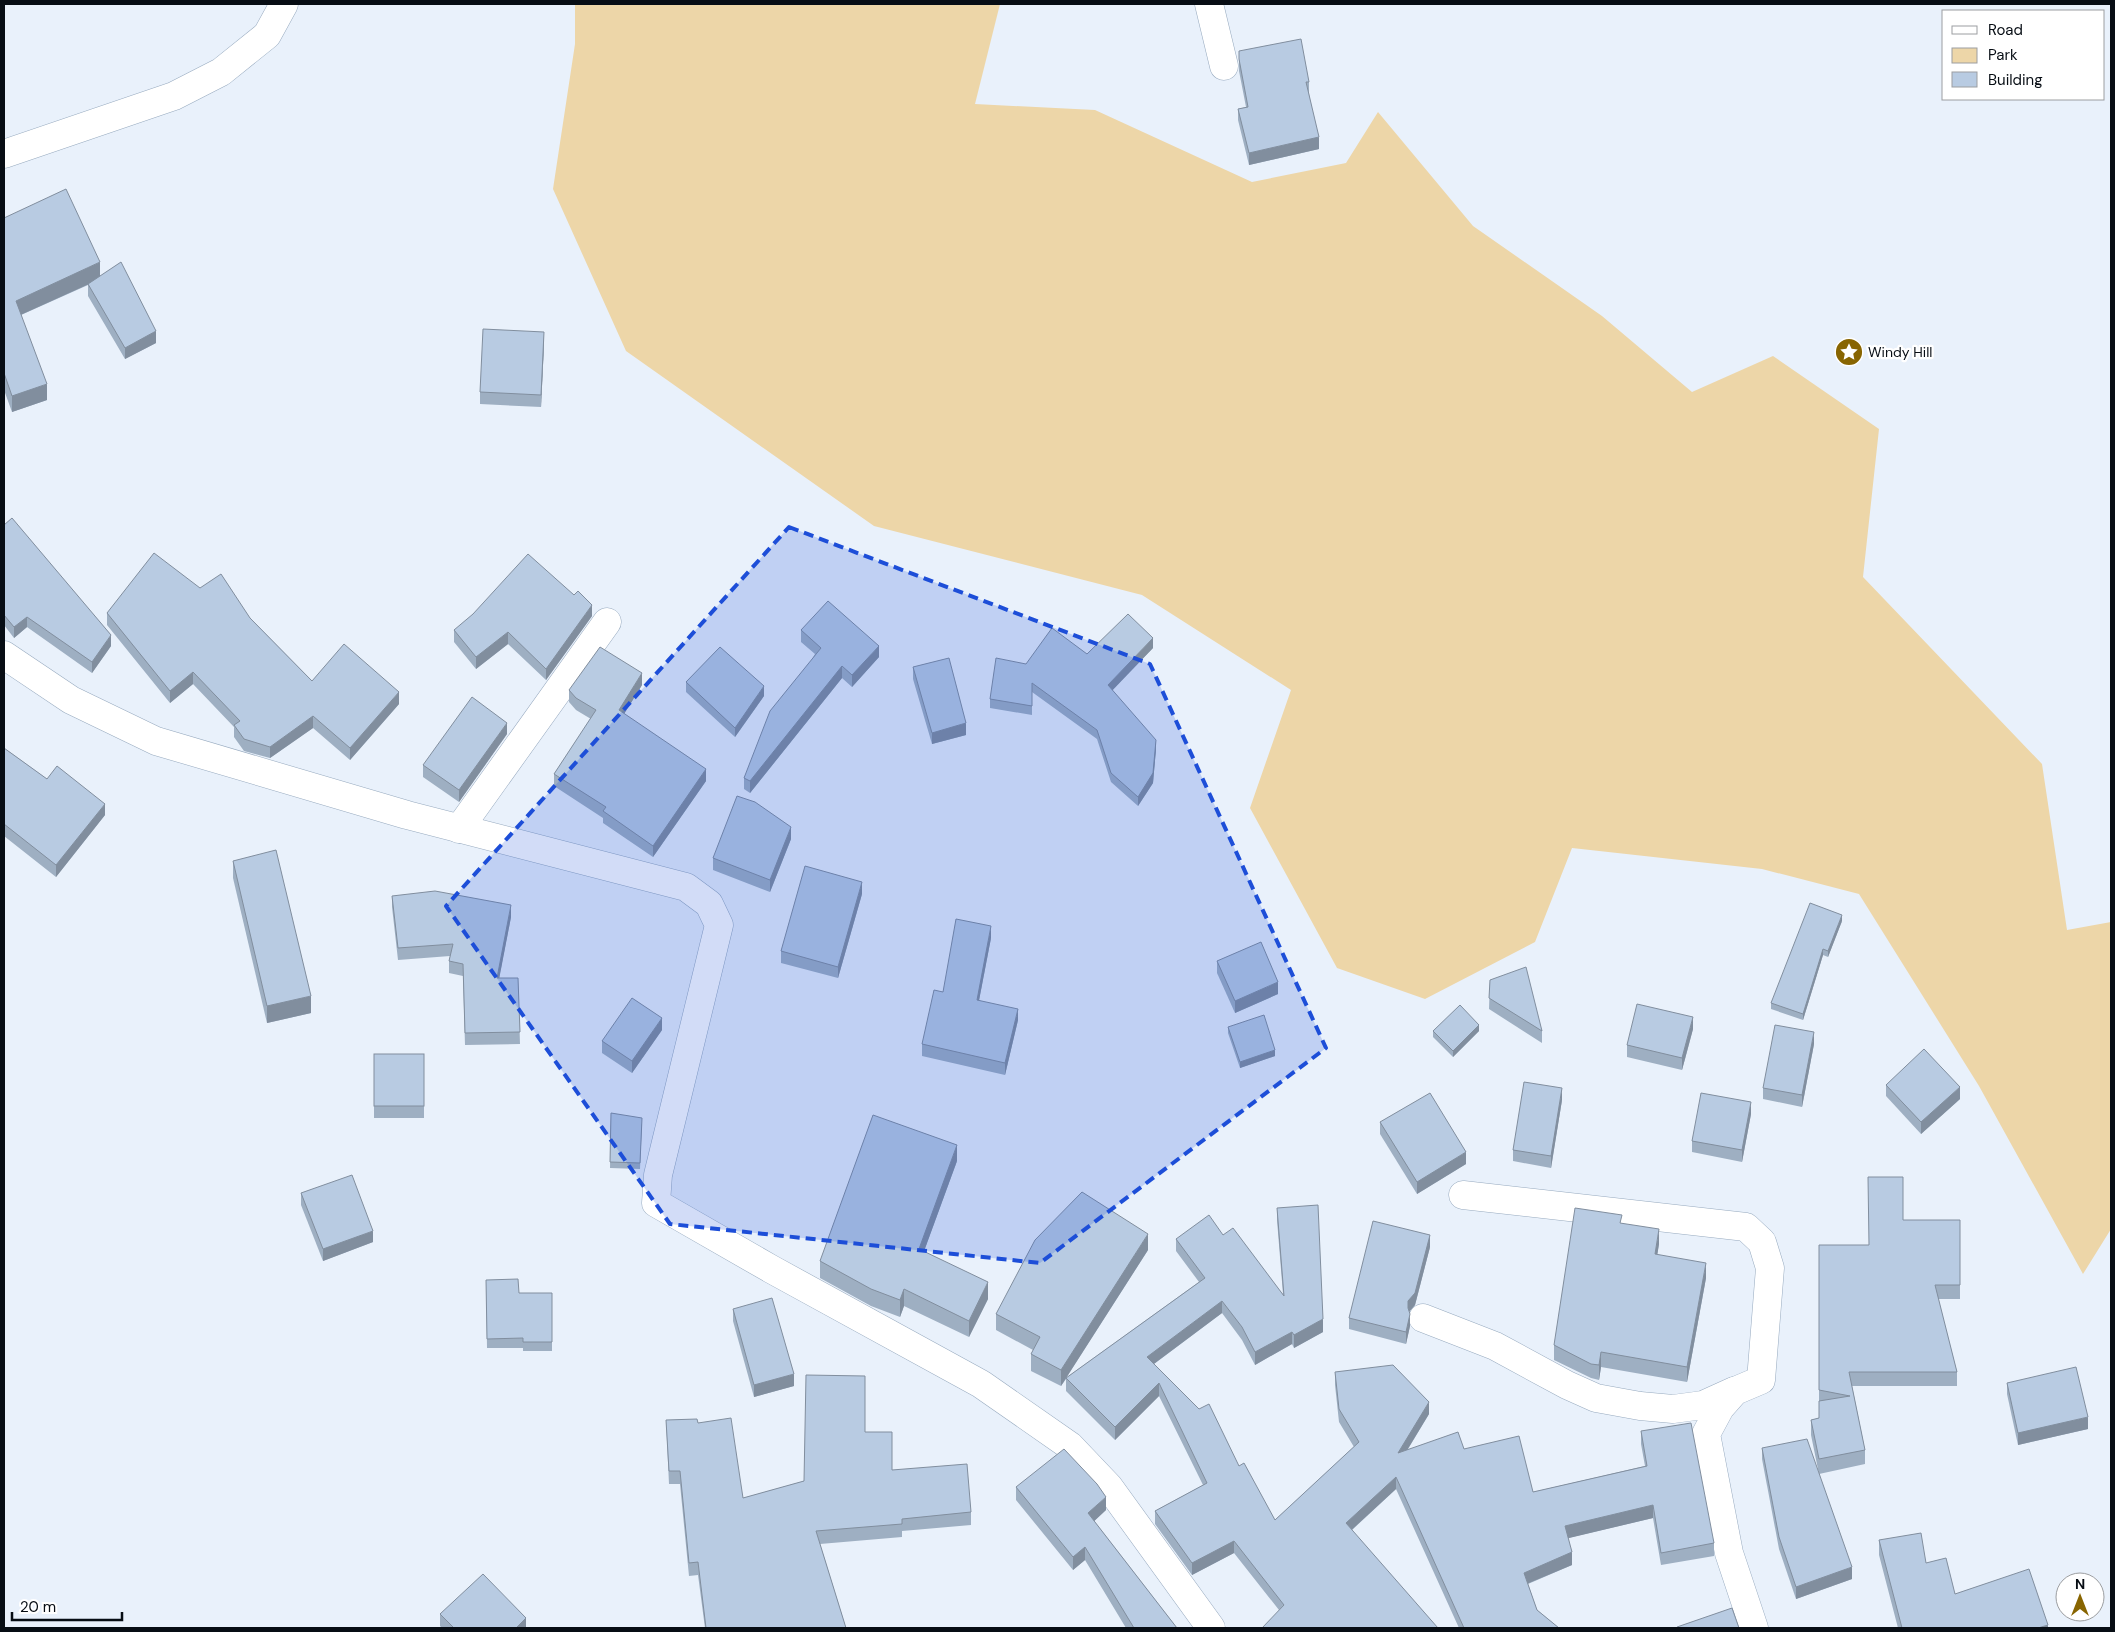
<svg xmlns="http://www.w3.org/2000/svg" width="2115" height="1632" font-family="'DM Sans',sans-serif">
<rect width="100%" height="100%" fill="#e9f1fb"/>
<path fill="#edd6a8" d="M575,4H1000L975,104L1095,110L1252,182L1346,163L1378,112L1473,226L1602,316L1692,392L1773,356L1879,429L1863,577L2042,764L2067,930L2111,922V1229L2083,1274L1979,1086L1859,894L1762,869L1572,848L1535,942L1425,999L1337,968L1250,808L1291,690L1142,595L874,526L626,351L553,189L575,44Z"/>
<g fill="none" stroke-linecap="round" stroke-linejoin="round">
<defs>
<g id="street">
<path d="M1209,4L1224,66"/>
<path d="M4,154L174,96L221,72L267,35L284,4"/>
<path d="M4,655L71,700L156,741L407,815L686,887L709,904L719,925L658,1175L656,1203L771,1269L981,1384L1070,1446L1109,1487L1211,1628"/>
<path d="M459,829L607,622"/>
<path d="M1463,1195L1746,1227L1762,1242L1770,1268L1761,1380L1735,1391L1720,1408L1706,1434L1729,1553L1754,1628"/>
<path d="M1423,1318L1495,1346L1567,1385L1596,1398L1640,1406L1673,1409L1703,1405L1734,1391"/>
</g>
</defs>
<use href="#street" stroke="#97aabf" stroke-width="29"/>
<use href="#street" stroke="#fff" stroke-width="28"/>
</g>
<g fill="#9eafc2">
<path d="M1239,59L1309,82V94L1319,149L1249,165L1238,120V109L1246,107L1239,71Z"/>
<path d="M4,218L100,276L156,343L125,359L88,296V285L21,315L47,400L12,412L4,390Z"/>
<path d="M544,344L541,407L480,404V392Z"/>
<path d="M4,525L111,646L92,673L27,627L14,638L4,625Z"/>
<path d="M200,588L250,618L312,681L399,704L350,760L313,728L270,758L244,751L234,737V727L193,684L170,703L107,625V613Z"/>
<path d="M592,616L546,680L508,644L476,669L454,642V630Z"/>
<path d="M801,630L879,657L852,687L842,678L750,793L744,789V778L815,654L801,642Z"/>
<path d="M1153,648L1112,690L1156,749L1153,783L1138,806L1111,782L1097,739L1032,692V715L990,708V699L1026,664Z"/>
<path d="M913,667L966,735L932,744L913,679Z"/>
<path d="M686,682L764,696L735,737L686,692Z"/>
<path d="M642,685L624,714L706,781L653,857L603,823V818L554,786V774L591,719L576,710L569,702V690Z"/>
<path d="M507,734L459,802L423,777V765Z"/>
<path d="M4,748L47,779L105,815L56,877L4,836Z"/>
<path d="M791,839L770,892L713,870V858Z"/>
<path d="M233,861L311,1013L267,1023L233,878Z"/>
<path d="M862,894L838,978L781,963V951Z"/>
<path d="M392,896L511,917L499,978H518L520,1044L465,1045L463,976L449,973V961L450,956L398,960L392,907Z"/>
<path d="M1842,921L1828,957L1823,955L1803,1020L1771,1009V1003Z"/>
<path d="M991,938L979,1000L1018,1020L1005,1075L922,1056V1044L943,992Z"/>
<path d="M1217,961L1278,994L1235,1013L1217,973Z"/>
<path d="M1490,980L1542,1031V1043L1489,1009Z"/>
<path d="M1228,1027L1275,1056L1240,1068L1228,1033Z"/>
<path d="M1693,1029L1682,1070L1627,1057V1045Z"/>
<path d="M662,1030L632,1073L602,1053V1041Z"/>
<path d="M1433,1031H1479L1453,1057L1433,1037Z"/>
<path d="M1814,1044L1802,1107L1763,1099V1088Z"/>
<rect x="374" y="1054" width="50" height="64"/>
<path d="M1886,1085L1960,1099L1921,1134L1886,1096Z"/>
<path d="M1562,1100L1551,1168L1513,1161V1150Z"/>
<path d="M611,1113L642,1124L640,1169L610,1168Z"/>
<path d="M1751,1114L1742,1162L1692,1152V1141Z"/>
<path d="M1380,1122L1466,1164L1417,1194L1380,1134Z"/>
<path d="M957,1161L924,1251L988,1299L969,1337L904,1306L900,1317L871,1306L820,1278V1261Z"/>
<path d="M301,1193L373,1242L323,1261L301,1205Z"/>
<path d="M1277,1208L1323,1332L1294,1348L1292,1344L1255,1365L1242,1340L1222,1313L1154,1364L1239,1466L1275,1520L1354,1447L1339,1422L1335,1385V1372L1429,1414L1408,1449H1464L1533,1492L1645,1466L1641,1444V1431L1714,1543V1556L1661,1565L1653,1518L1568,1538L1572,1565L1528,1584L1537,1610L1559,1628H1459L1396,1489L1352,1530L1279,1610L1234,1553L1192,1575L1155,1524V1511L1203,1485L1159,1396L1115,1440L1066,1391V1379L1061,1386L1031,1371V1354L1033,1350L996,1330V1314L1148,1250L1066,1378L1199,1282L1176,1251V1239L1223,1235L1283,1294L1277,1220Z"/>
<path d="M1903,1220H1960V1299H1938L1957,1372V1386H1852L1865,1450V1464L1819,1474L1811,1435V1420L1819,1418V1245H1869Z"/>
<path d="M1622,1223L1659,1244L1657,1255L1706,1278L1687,1382L1601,1367L1599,1380L1591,1378L1554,1360V1345Z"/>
<path d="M1430,1247L1415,1305L1409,1312L1410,1326L1406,1344L1349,1329V1318Z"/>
<path d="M486,1280L519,1293H552V1351H523V1348H487Z"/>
<path d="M733,1309L794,1386L754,1397L733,1321Z"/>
<path d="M2007,1383L2088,1429L2018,1445L2007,1394Z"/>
<path d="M666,1420L698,1423L743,1498L804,1481L865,1432L892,1470L971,1512V1525L902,1531V1537L820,1544L846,1628H705L698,1575L689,1576L680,1484H669Z"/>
<path d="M1762,1448L1852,1579L1796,1599L1779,1549L1762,1459Z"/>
<path d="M1016,1487L1106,1510L1094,1521L1177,1628H1126L1085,1560L1073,1570L1016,1500Z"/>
<path d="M1879,1540L1926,1563L1955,1594L2048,1628H1898L1879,1555Z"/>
<path d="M440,1614L526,1628H442L440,1626Z"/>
</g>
<g fill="#818e9e">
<path d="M1319,137V149L1249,165V153Z"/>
<path d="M100,262V279L16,317V301Z"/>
<path d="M156,331V343L125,359V348Z"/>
<path d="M544,332V344L541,407V395Z"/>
<path d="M47,384V400L12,412V396Z"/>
<path d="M592,605V616L546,680V669Z"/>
<path d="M27,617V627L14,638V627Z"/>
<path d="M508,632V644L476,669V657Z"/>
<path d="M111,635V646L92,673V662Z"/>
<path d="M1153,638V648L1108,695V685Z"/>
<path d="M879,646V657L852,687V675Z"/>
<path d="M842,666V678L750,793V781Z"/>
<path d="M193,672V684L170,703V691Z"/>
<path d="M642,673V685L619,722V710Z"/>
<path d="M764,686V696L735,737V728Z"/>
<path d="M399,692V704L350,760V748Z"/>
<path d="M313,716V728L270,758V747Z"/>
<path d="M507,723V734L459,802V790Z"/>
<path d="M966,723V735L932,744V733Z"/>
<path d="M1156,740V749L1153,783L1138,806V797Z"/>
<path d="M706,769V781L653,857V846Z"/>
<path d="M105,804V815L56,877V865Z"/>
<path d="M791,827V839L770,892V880Z"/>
<path d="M862,882V894L838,978V967Z"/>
<path d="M511,905V917L497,990V978Z"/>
<path d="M1842,915V921L1828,957V951Z"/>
<path d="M991,926V938L977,1011V1000Z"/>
<path d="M1823,949V955L1803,1020V1014Z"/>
<path d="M1278,982V994L1235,1013V1001Z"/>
<path d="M311,996V1013L267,1023V1006Z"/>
<path d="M1018,1009V1020L1005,1075V1063Z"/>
<path d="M1693,1017V1029L1682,1070V1058Z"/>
<path d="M662,1018V1030L632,1073V1061Z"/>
<path d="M1479,1025V1031L1453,1057V1051Z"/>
<path d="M1814,1032V1044L1802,1107V1095Z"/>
<path d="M1275,1050V1056L1240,1068V1062Z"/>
<path d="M1960,1087V1099L1921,1134V1122Z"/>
<path d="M1562,1088V1100L1551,1168V1156Z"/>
<path d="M1751,1102V1114L1742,1162V1150Z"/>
<path d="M957,1145V1161L919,1265V1249Z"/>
<path d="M1466,1152V1164L1417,1194V1182Z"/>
<path d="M1659,1229V1244L1655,1269V1254Z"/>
<path d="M373,1231V1242L323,1261V1249Z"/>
<path d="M1148,1234V1250L1061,1386V1370Z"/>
<path d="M1430,1235V1247L1415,1305L1408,1313V1301Z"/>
<path d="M1706,1263V1278L1687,1382V1367Z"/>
<path d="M988,1282V1299L969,1337V1321Z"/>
<path d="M904,1289V1306L900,1317V1300Z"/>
<path d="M1222,1301V1313L1147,1369V1357Z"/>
<path d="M1410,1314V1326L1406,1344V1332Z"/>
<path d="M1323,1319V1332L1294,1348V1335Z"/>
<path d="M1292,1332V1344L1255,1365V1352Z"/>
<path d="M1601,1352V1367L1599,1380V1365Z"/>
<path d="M794,1374V1386L754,1397V1385Z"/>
<path d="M1159,1383V1396L1115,1440V1427Z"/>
<path d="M1429,1402V1414L1398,1465V1453Z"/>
<path d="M2088,1417V1429L2018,1445V1433Z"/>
<path d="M1396,1477V1489L1346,1535V1523Z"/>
<path d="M1106,1497V1510L1088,1527V1513Z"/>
<path d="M1653,1505V1518L1565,1539V1526Z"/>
<path d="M1234,1541V1553L1192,1575V1563Z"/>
<path d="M1085,1547V1560L1073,1570V1557Z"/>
<path d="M1572,1552V1565L1524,1585V1573Z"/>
<path d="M1852,1567V1579L1796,1599V1587Z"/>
<path d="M526,1618V1628H516Z"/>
<path d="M2048,1625V1628H2038Z"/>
</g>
<g fill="#b8cbe2" stroke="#818e9e">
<path d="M1301,39L1309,82H1306L1319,137L1249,153L1238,109L1248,107L1239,59V51Z"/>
<path d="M66,189L100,262L16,301L47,384L12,396L4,373V218Z"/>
<path d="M121,262L156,331L125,348L88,284Z"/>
<path d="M483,329L544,332L541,395L480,392Z"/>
<path d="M12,518L111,635L92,662L27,617L14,627L4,615V525Z"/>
<path d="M154,553L200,588L221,574L250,618L312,681L344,644L399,692L350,748L313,716L270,747L244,739L234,725L240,721L193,672L170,691L107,613Z"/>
<path d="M528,554L574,595L578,591L592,605L546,669L508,632L476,657L454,630L473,614Z"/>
<path d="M828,601L879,646L852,675L842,666L750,781L744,778L770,711L821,648L801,630Z"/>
<path d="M1128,614L1153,638L1108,685L1156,740L1153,773L1138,797L1111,773L1097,730L1032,683V706L990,699L996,658L1026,664L1052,628L1087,654Z"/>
<path d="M600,647L642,673L619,710L706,769L653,846L603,811L606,807L554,774L596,710L576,698L569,690Z"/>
<path d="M720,647L764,686L735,728L686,682Z"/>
<path d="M949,658L966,723L932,733L913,667Z"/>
<path d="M472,697L507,723L459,790L423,765Z"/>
<path d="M4,748L47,779L57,766L105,804L56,865L4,824Z"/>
<path d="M737,796L755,802L791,827L770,880L713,858Z"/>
<path d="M276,850L311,996L267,1006L233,861Z"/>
<path d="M805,866L862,882L838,967L781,951Z"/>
<path d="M435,891L511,905L497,978H518L520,1032L465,1033L463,964L449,961L453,944L398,948L392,896Z"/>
<path d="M1810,903L1842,915L1828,951L1823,949L1803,1014L1771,1003Z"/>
<path d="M956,919L991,926L977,1000L1018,1009L1005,1063L922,1044L934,990L943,992Z"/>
<path d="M1261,942L1278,982L1235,1001L1217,961Z"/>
<path d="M1526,967L1542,1031L1489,998L1490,980Z"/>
<path d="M632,998L662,1018L632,1061L602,1041Z"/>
<path d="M1637,1004L1693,1017L1682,1058L1627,1045Z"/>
<path d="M1460,1005L1479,1025L1453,1051L1433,1031Z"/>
<path d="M1264,1015L1275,1050L1240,1062L1228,1027Z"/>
<path d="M1775,1025L1814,1032L1802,1095L1763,1088Z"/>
<path d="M1924,1049L1960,1087L1921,1122L1886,1085Z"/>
<rect x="374" y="1054" width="50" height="52"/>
<path d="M1524,1082L1562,1088L1551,1156L1513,1150Z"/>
<path d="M1430,1093L1466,1152L1417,1182L1380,1122Z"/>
<path d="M1701,1093L1751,1102L1742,1150L1692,1141Z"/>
<path d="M611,1113L642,1118L640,1163L610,1162Z"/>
<path d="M873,1115L957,1145L919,1249L988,1282L969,1321L904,1289L900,1300L871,1289L820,1261Z"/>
<path d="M352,1175L373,1231L323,1249L301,1193Z"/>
<path d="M1868,1177H1903V1220H1960V1285H1935L1957,1372H1849L1865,1450L1819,1459L1811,1420L1819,1418V1401L1850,1396L1819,1390V1245H1869Z"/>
<path d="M1082,1192L1148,1234L1061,1370L1031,1354L1040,1337L996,1314L1035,1240Z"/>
<path d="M1318,1205L1323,1319L1294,1335L1292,1332L1255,1352L1242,1327L1222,1301L1147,1357L1199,1409L1209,1404L1239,1466L1244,1463L1275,1520L1359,1442L1339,1409L1335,1372L1393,1365L1429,1402L1398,1453L1458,1432L1464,1449L1519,1436L1533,1492L1647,1466L1641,1431L1691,1423L1714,1543L1661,1553L1653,1505L1565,1526L1572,1552L1524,1573L1537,1610L1559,1628H1464L1396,1477L1346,1523L1438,1628H1262L1284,1605L1234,1541L1192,1563L1155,1511L1207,1483L1159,1383L1115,1427L1066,1378L1205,1278L1176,1239L1209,1215L1223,1235L1233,1228L1284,1296L1277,1208Z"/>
<path d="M1575,1208L1622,1215L1620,1223L1659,1229L1655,1254L1706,1263L1687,1367L1601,1352L1599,1365L1591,1364L1554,1345Z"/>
<path d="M1373,1221L1430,1235L1415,1293L1408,1301V1308L1410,1314L1406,1332L1349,1318Z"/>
<path d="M518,1279L519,1293H552V1342H523V1338L487,1339L486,1280Z"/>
<path d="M772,1298L794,1374L754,1385L733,1309Z"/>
<path d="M2076,1367L2088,1417L2018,1433L2007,1383Z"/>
<path d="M806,1375L865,1376V1432H892V1470L967,1464L971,1512L902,1519V1524L816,1531L846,1628H706L698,1562L689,1563L680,1471H669L666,1420L697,1419L698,1423L731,1418L743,1498L804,1481Z"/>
<path d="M1807,1439L1852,1567L1796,1587L1779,1537L1762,1448Z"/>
<path d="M1064,1449L1097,1484L1106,1497L1088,1513L1177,1628H1134L1085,1547L1073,1557L1016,1487Z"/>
<path d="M1921,1533L1926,1563L1946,1558L1955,1594L2029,1569L2048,1625L2038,1628H1902L1879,1540Z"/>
<path d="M483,1574L526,1618L516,1628H454L440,1614Z"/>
<path d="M1732,1608L1739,1628H1678L1677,1627Z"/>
</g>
<path fill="#1d4ed8" fill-opacity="0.2" stroke="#1d4ed8" stroke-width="4" stroke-dasharray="10 6" stroke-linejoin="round" d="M789,527L1150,664L1326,1048L1040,1263L670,1224L446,906Z"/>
<defs>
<symbol id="sight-disc" viewBox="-11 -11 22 22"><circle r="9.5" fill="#886501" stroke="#fff"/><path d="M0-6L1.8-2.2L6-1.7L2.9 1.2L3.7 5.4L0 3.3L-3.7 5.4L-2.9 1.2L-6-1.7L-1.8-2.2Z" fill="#fff"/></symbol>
</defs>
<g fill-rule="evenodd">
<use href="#sight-disc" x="1833" y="336" width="32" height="32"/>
</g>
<g text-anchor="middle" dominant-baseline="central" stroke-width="4.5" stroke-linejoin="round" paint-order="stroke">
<g font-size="14" fill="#070d14" stroke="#fff" text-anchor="start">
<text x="1868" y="352">Windy Hill</text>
</g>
</g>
<rect width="2115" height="1632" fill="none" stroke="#070d14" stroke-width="10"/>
<rect x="1942" y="10" width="162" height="90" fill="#ffffff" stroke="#9c9ea1"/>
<rect x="1952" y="26" width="25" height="8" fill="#ffffff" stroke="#9c9ea1"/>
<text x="1988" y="35" font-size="15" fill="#070d14">Road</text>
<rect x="1952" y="48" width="25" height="15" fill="#edd6a8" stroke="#9c9ea1"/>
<text x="1988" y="60" font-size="15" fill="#070d14">Park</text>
<rect x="1952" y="72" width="25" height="15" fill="#b8cbe2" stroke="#9c9ea1"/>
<text x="1988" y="85" font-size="15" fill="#070d14">Building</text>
<g transform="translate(2080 1597)"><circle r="24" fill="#ffffff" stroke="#9c9ea1"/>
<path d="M0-4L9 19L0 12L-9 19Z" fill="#886501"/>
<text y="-8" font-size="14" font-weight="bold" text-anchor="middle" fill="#070d14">N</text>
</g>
<path d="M12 1612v8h110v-8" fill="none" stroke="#070d14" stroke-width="2.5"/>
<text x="20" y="1612" font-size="15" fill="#070d14" stroke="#ffffff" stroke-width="4" paint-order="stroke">20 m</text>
</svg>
